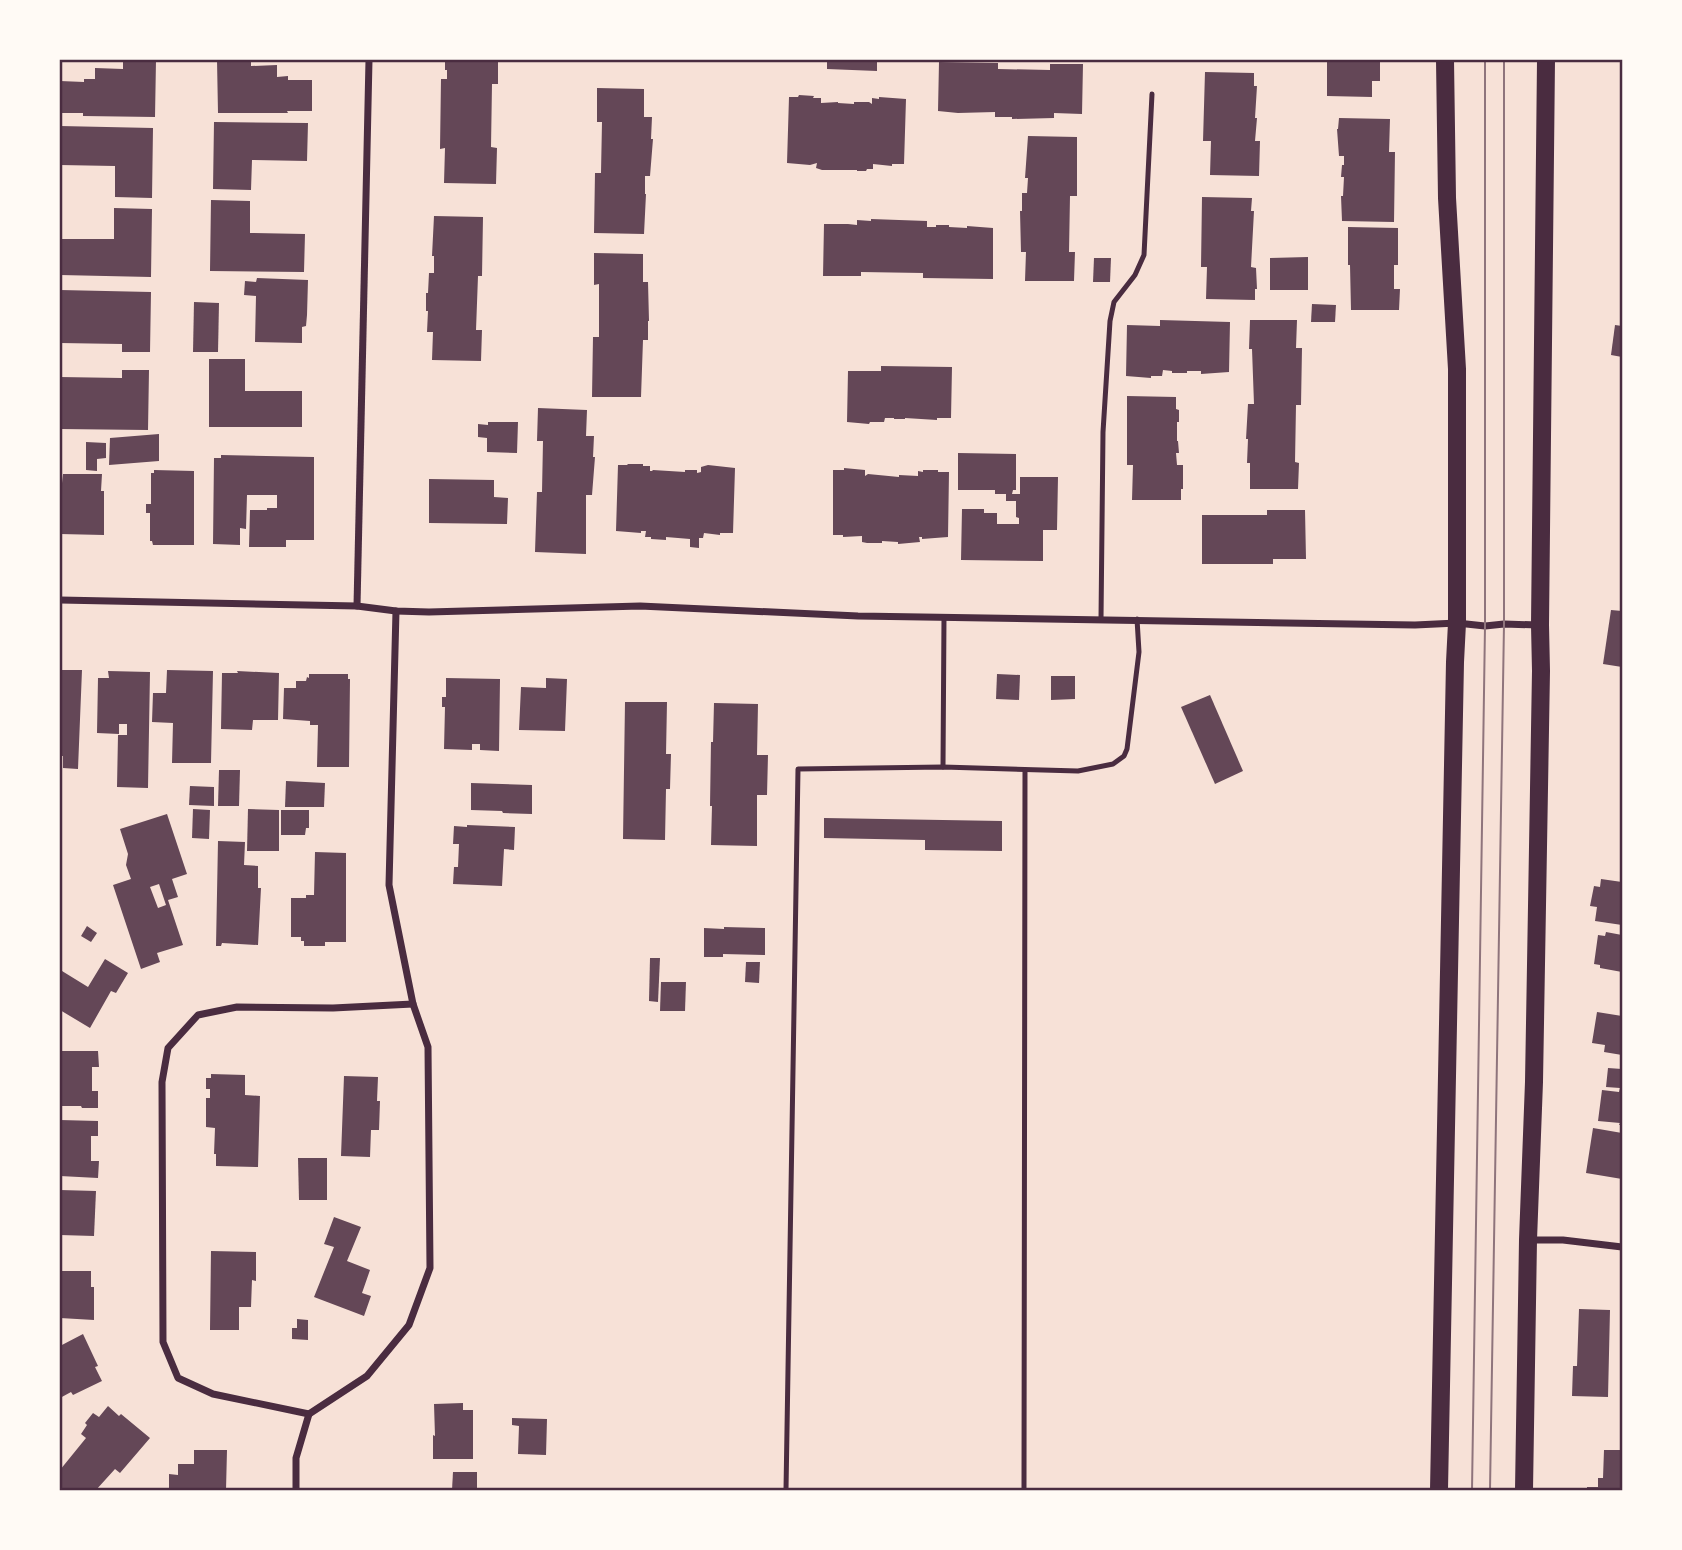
<svg xmlns="http://www.w3.org/2000/svg" width="1682" height="1550" font-family="'Exo 2',sans-serif">
<rect width="100%" height="100%" fill="#f7e1d7"/>
<g fill="#644757" fill-rule="evenodd">
<path d="M123,60H156L155,117L83,116V113H60V81L84,82V79H95V68L123,69Z"/>
<path d="M217,60H251V66L277,65V77L288,76V80H312V111H287L288,113H218Z"/>
<path d="M445,60H498V84H492L491,147L497,148L496,184L444,183L445,148L440,149L441,79H447V70H445Z"/>
<path d="M827,60H877V71L827,69Z"/>
<path d="M1327,60H1380V81H1372V97L1327,96Z"/>
<path d="M939,62L998,63V69L1050,70V64H1083L1082,114L1054,113V118L1012,119V117H995V112L958,113L938,111Z"/>
<path d="M1205,72L1254,73V86H1257L1255,118H1257L1255,141H1260L1259,176L1210,175L1211,141H1203Z"/>
<path d="M597,88L644,89V117H652L651,139H653L650,176H645V194H646L644,234L594,233L595,173H601L602,122H597Z"/>
<path d="M799,95L814,96L813,98H821V103L838,102V103L854,104V102H869L872,104V98L879,99V97L906,99L904,164H892V166L873,164V169H867L866,171H857V170H822L816,168L817,163L810,165L787,163L789,97H798Z"/>
<path d="M1339,118L1390,119L1389,152H1395L1394,222L1342,221L1341,196H1343L1344,177H1341L1342,165H1344V156H1339L1337,129H1338Z"/>
<path d="M214,122L308,123L307,161L252,160L251,190L213,189Z"/>
<path d="M60,126L153,128L152,198L115,197V166L60,165Z"/>
<path d="M1028,136L1077,137V196H1070L1069,252H1075L1074,281H1025L1026,252H1021L1020,211H1022V193H1027L1028,178H1025Z"/>
<path d="M1202,197L1252,198L1251,211H1254L1251,267L1256,268L1257,289H1255V300L1206,299L1207,267H1201Z"/>
<path d="M211,200L250,201V233L305,234L304,272L210,271Z"/>
<path d="M114,208L152,209L151,277L60,275V239H114Z"/>
<path d="M434,216L483,217L482,276H478L476,330H482L481,361L432,360L433,332H427L428,311H426V293H428L429,273H434V256H432Z"/>
<path d="M871,219L927,221V227H936V225H949V227L967,228V226L993,228V279L923,278V273L861,272V276H823L824,224H848L857,225V220L871,221Z"/>
<path d="M1348,227L1398,228V265H1394V289H1400L1399,310H1351L1350,265H1348Z"/>
<path d="M594,253L643,254V282H648L649,321H648V340H643L641,397H592L593,337H599V284L594,285Z"/>
<path d="M1308,257V290H1270V258Z"/>
<path d="M1094,258H1111L1110,282H1093Z"/>
<path d="M257,278L308,280L307,315L306,326L302,327V343L255,342L256,296L244,295L245,281L256,282Z"/>
<path d="M60,290L151,292L150,352H122V344L60,343Z"/>
<path d="M194,302L219,303L218,352H193Z"/>
<path d="M1312,304L1336,305L1335,322H1311Z"/>
<path d="M1160,320L1230,322L1229,372L1201,374V371H1187V373H1172V371L1163,370L1162,376H1151V378L1126,376L1127,325L1160,326Z"/>
<path d="M1250,320H1297L1296,348H1302L1301,405H1296L1295,462L1299,463L1298,489H1250V463H1247L1248,439H1246L1248,404H1254L1252,349H1249Z"/>
<path d="M1615,325L1622,326V357L1611,355Z"/>
<path d="M209,359H245V391H302V427H209Z"/>
<path d="M881,366L952,367L951,418H937V420L905,418V419H894V418H885L884,422H870L869,424L847,422L848,371H881Z"/>
<path d="M122,370H149L148,430L60,429V377L122,378Z"/>
<path d="M1127,396L1176,397V409L1179,410V422H1177V441H1178L1179,453H1176L1177,465H1183V489H1181V500H1132L1133,465H1127Z"/>
<path d="M538,408L587,410L586,436H594L593,457H595L592,495H586V554L535,552L537,492H542L543,441H537Z"/>
<path d="M488,422H518L517,453L487,452V438L478,437V424L488,425Z"/>
<path d="M159,434V461L109,465L110,438Z"/>
<path d="M86,442L106,443V458L97,459V471L86,470Z"/>
<path d="M958,453L1016,454V490H1013L1012,494H1020V477H1058L1057,530H1043V561L961,560L962,509H984V513H997V524H1019V518L1016,517V501H1006V494H995V490H958Z"/>
<path d="M221,455L314,457V540H286V547H249L250,510H267V508H277V495H247L246,529L240,528V545L213,544L214,458H221Z"/>
<path d="M628,464H643V466H650V471H652L653,470L685,472V470H697V473L701,472V467L708,465L735,468L733,533H720V535L704,533L703,538H699V548L690,547V539L666,537V540L651,539V537H645L646,531H641V533L616,531L618,465H627Z"/>
<path d="M844,468L865,470V476L868,474L899,477V475L918,476V471L923,472V470H938V472H949L948,537L922,539V537H919L920,542L898,544V542L882,541V543H867L862,542V536L843,537V535H833V470H844Z"/>
<path d="M154,470L194,471V545H153L152,541H150V513H146V504H151V473H154Z"/>
<path d="M63,474H102L101,491H104V535L60,534V483H62Z"/>
<path d="M429,479L494,480V497L508,498L507,524L429,523Z"/>
<path d="M1267,510H1305L1306,559H1273V564H1202V515H1267Z"/>
<path d="M1611,610L1622,611V667L1603,664Z"/>
<path d="M60,670H82L78,769L63,768V756H60Z"/>
<path d="M167,670L213,671L211,763H172L173,723L152,722L153,693H166Z"/>
<path d="M108,671L150,672L148,788L117,787L118,735H127V724H119V734L97,733L98,678H109Z"/>
<path d="M237,671L279,673L278,720H253L252,730L221,729L222,673H238Z"/>
<path d="M309,674H348V679H350L349,767H317L318,725H310V721L283,719L284,688H296V681H306L307,677L309,678Z"/>
<path d="M997,674L1020,675L1019,700L996,699Z"/>
<path d="M1051,676H1075V699L1051,700Z"/>
<path d="M446,678L500,679L499,751L480,750V744H472V750L444,749L445,707H442V697H446Z"/>
<path d="M546,678L567,679L565,731L519,730L521,687L546,688Z"/>
<path d="M1210,695L1243,771L1215,784L1181,707Z"/>
<path d="M625,702H667L666,754H671L670,789H666L665,840L623,839Z"/>
<path d="M714,703L758,704L757,755H768L767,795H757V846L711,845L712,806H710L711,742H713Z"/>
<path d="M219,770H240L239,806H218Z"/>
<path d="M286,781L325,783L324,807H285Z"/>
<path d="M471,783L532,785V814L503,813L502,811L471,810Z"/>
<path d="M190,786L214,787V806L189,805Z"/>
<path d="M193,809L210,810L209,839L192,838Z"/>
<path d="M248,809L279,810V851H247Z"/>
<path d="M281,810H309V828H306L305,835H281Z"/>
<path d="M167,814L187,874L172,879L178,897L168,900L183,945L157,953L160,962L141,969L113,885L131,879L126,865L128,854L120,829ZM159,884L166,905L158,908L150,887Z"/>
<path d="M824,818L1002,821V851L925,850V840L824,838Z"/>
<path d="M467,825L515,827L514,850L504,849L502,886L453,884L454,867H458L459,844H453L454,826L467,827Z"/>
<path d="M218,841L245,842L244,865L258,866V888H261L258,945L222,943L221,946H216Z"/>
<path d="M315,852L346,853V942H325V946H304V941H301V937H291V898H306V895H314Z"/>
<path d="M1601,879L1622,882V925L1595,921L1597,907L1590,906L1594,886L1600,887Z"/>
<path d="M87,926L97,933L91,942L81,936Z"/>
<path d="M724,927L765,928V955L723,954V957H704V928L724,929Z"/>
<path d="M1606,932L1622,935V972L1600,968V965L1594,964L1598,935L1605,936Z"/>
<path d="M650,958H660L658,1002L649,1001Z"/>
<path d="M105,959L128,973L116,993L111,991L90,1028L60,1010V975L62,971L88,987Z"/>
<path d="M746,962H760L759,983L745,982Z"/>
<path d="M661,982H686L685,1011H660Z"/>
<path d="M1597,1012L1622,1016V1055L1604,1052L1605,1045L1592,1043Z"/>
<path d="M60,1051H98L99,1067H92V1091H98V1108H82L81,1106H60Z"/>
<path d="M1608,1068L1622,1069V1125H1619L1620,1123L1598,1121L1602,1090L1619,1092L1620,1088L1606,1087Z"/>
<path d="M211,1074L245,1075V1095L260,1096L258,1167L216,1166V1154H214L215,1128L206,1127V1098H210V1089H206V1078H211Z"/>
<path d="M344,1076L378,1077L377,1101H380L379,1130H371L370,1157L341,1156Z"/>
<path d="M60,1120L98,1121V1136H91V1161H99L98,1178L60,1176Z"/>
<path d="M1593,1128L1622,1133V1179L1586,1173Z"/>
<path d="M298,1158H327V1200H299Z"/>
<path d="M60,1190L96,1191L94,1236L60,1235Z"/>
<path d="M334,1217L361,1227L347,1261L370,1270L362,1293L371,1296L364,1316L314,1297L334,1247L324,1244Z"/>
<path d="M211,1251L256,1252V1281L252,1280L251,1307H239V1330H210Z"/>
<path d="M60,1271H91V1287H94V1320L60,1318Z"/>
<path d="M1579,1309L1610,1310L1608,1397L1572,1396L1573,1366H1577Z"/>
<path d="M297,1319L308,1320V1340L292,1339V1328H297Z"/>
<path d="M83,1334L98,1366L95,1367L102,1381L73,1395L71,1392L60,1398V1346Z"/>
<path d="M463,1403V1410H473V1459H433V1435L435,1436L434,1404Z"/>
<path d="M108,1406L119,1416L121,1414L150,1438L120,1473L115,1469L96,1490H60V1470L86,1438L81,1434L87,1425L85,1423L93,1413L99,1417Z"/>
<path d="M512,1418L547,1419L546,1455L518,1454L519,1426L512,1425Z"/>
<path d="M194,1450H227L226,1490H183V1489L169,1488V1474L178,1475V1464H194Z"/>
<path d="M1604,1450H1622V1490H1587V1487H1598V1478H1603Z"/>
<path d="M453,1472H477V1490H452Z"/>
</g>
<g fill="none" stroke-linecap="round" stroke-linejoin="round">
<g stroke="#4a2c40" stroke-width="5">
<path d="M1101,619L1103,432L1110,321L1114,302L1135,275L1144,255L1152,94"/>
<path d="M943,767L944,617"/>
<path d="M786,1490L798,769L943,767L1078,771L1113,764L1124,756L1127,749L1139,652L1137,619"/>
<path d="M1024,1490L1025,770"/>
</g>
<g stroke="#4a2c40" stroke-width="7">
<path d="M60,600L357,606L396,611L429,612L640,606L858,616L1415,625L1457,623L1485,626L1504,624L1538,625"/>
<path d="M357,606L369,60"/>
<path d="M1529,1240H1563L1622,1247"/>
<path d="M309,1414L213,1394L178,1378L163,1342L162,1082L168,1048L198,1015L237,1007L333,1008L413,1004"/>
<path d="M296,1490V1458L309,1414L367,1376L409,1325L430,1268L428,1047L413,1004L389,885L396,611"/>
</g>
<g stroke="#4a2c40" stroke-width="18">
<path d="M1439,1490L1455,662L1457,623V369L1447,198L1445,60"/>
<path d="M1524,1490L1528,1240L1534,1082L1541,671L1540,625L1546,60"/>
</g>
<g stroke="#8f747c" stroke-width="2">
<path d="M1472,1490L1485,626V60"/>
<path d="M1490,1490L1504,624V60"/>
</g>
</g>
<rect width="1682" height="1550" fill="none" stroke="#fffaf5" stroke-width="122"/>
<rect x="61" y="61" width="1560" height="1428" fill="none" stroke="#4a2c40" stroke-width="2.5"/>
</svg>
